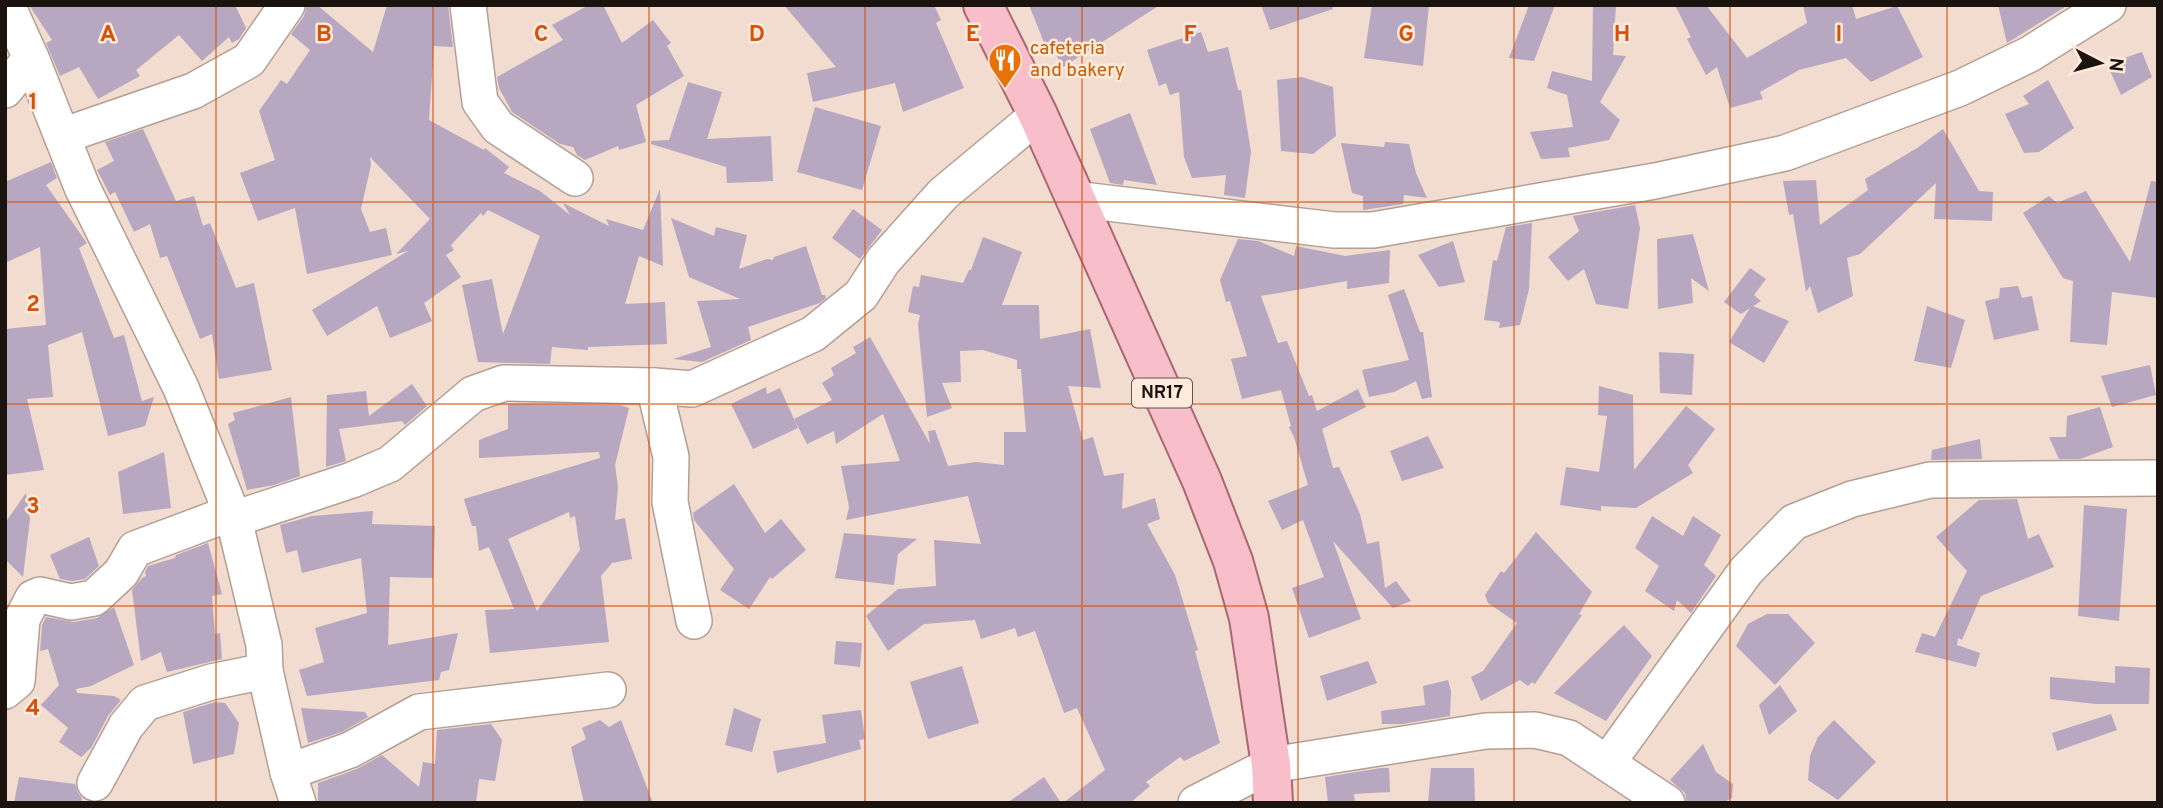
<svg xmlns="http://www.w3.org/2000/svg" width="2163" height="808" font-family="Overpass,sans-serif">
<rect width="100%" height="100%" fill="#f1dccf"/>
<g fill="#b7a7c1" fill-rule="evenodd">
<path d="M29,5H235L246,28L239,39L232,43L229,37L202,61L179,35L136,70L140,76L98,99L79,67L60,76L46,43L52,40Z"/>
<path d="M307,5H317L373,52L387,5H448L453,47L434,46L429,120L484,150L485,148L509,167L504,173L540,191L570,215L563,203L609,226L606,219L643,230L660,189L663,266L639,256L625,304L665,302L667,344L588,347V350L552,347L550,364L478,362L462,285L492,279L503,334L540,236L488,210L483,216L481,213L451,245L454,250L446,255L461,277L424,303L432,321L390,338L377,306L327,336L312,310L408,251L396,254L430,219L370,157L371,165L361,209L370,232L386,228L392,255L307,274L295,208L258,221L240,173L275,160L259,111L281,80L287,84L310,50L291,34L304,16Z"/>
<path d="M589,5H603L622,43L653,20L671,43L667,46L684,76L636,105L646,142L619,150L618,146L585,160L577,155L573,147L560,144L512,112L499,88L497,77L563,40L552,25Z"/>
<path d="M784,5H934L941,20L936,23L964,88L903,112L895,83L813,102L807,73L836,67Z"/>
<path d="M1029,5H1160L1063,67L1052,47L1047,50Z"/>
<path d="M1261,5H1332L1333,9L1270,30Z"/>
<path d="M1372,5H1429L1423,66L1364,58Z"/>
<path d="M1529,5H1555L1534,61L1509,58Z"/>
<path d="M1593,5H1616L1613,55L1626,56L1600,102L1620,120L1609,140L1568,148L1570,157L1541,159L1530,132L1573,127L1567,95L1547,88L1552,71L1592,81Z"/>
<path d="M1675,5H1706L1747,58L1807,23L1803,5H1852L1856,19L1897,6L1923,57L1871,82L1846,58L1799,70L1760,92L1763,99L1730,108L1717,67L1706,75L1687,39L1691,37Z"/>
<path d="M1998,5H2068L2007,43Z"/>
<path d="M1201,32L1208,52L1228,47L1238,90H1241L1251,152L1245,198L1224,195L1226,175L1192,178L1184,157L1179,92L1170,95L1166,83L1159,86L1147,50Z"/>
<path d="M2142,52L2152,77L2121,95L2107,64Z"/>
<path d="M1302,77L1333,87L1336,136L1313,154L1281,151L1277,80Z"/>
<path d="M2048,80L2074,128L2039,152L2024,153L2005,114L2029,104L2023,96Z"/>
<path d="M688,82L722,92L707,139L771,136L773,181L727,183L726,167L651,144V141L669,140Z"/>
<path d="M815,107L881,126L862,190L797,172Z"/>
<path d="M1130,113L1157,185L1124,180L1123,185L1110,183L1090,129Z"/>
<path d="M143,129L176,201L194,196L203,226L210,223L236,288L254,283L272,370L219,379L212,334L200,339L167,256L160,258L150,224L134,232L115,192L110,195L97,170L114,161L105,142Z"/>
<path d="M1943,129L1979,191L1993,192L1992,221L1934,219L1936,183L1860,254L1847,258L1853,296L1818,313L1810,286L1806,292L1793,214L1789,215L1783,181L1816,180L1820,225L1868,190L1865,179L1917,148Z"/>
<path d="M1385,142L1409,144L1416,173L1427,198L1404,195L1403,204L1363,210V196L1352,193L1341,143L1384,147Z"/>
<path d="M51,162L57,178L46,185L87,243L79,248L114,338L124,335L142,401L154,397L145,426L108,436L82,332L48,345L53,397L27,399L44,470L5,475V329L46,325L40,247L5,263V182Z"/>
<path d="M2151,181L2158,182V298L2112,292L2107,345L2070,342L2073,281L2063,278L2023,213L2049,196L2057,203L2086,191L2130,262Z"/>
<path d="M1635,205L1640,228L1628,309L1596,304L1584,269L1568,281L1548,257L1579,231L1573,216Z"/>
<path d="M853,209L882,230L860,259L832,238Z"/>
<path d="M671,218L714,236L716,227L747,235L739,269L767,259L773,260L774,257L806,246L822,295H825L826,298L820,303L748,327L751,340L702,362L673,359L711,347L697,301L740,299L689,277Z"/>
<path d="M1532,223L1529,289L1520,325L1499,328L1500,322L1484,320L1493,260L1497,261L1506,227Z"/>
<path d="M1693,234L1709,291L1691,278L1693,303L1658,309L1657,239Z"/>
<path d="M983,237L1022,252L1002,305H1039L1040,339L1090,329L1101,388L1068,386L1083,440L1093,437L1104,476L1124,473L1122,509L1155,498L1160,519L1147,524L1175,575L1198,650L1195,651L1220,743L1184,761L1180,757L1146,782L1150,786L1130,803H1063L1105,770L1077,708L1064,713L1035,631L1018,637L1015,628L981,639L975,620L924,624L888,651L866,616L898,589L936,586L934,540L981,544L968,496L846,520L849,507L841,466L900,461L883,414L836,444L834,431L807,444L794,419L832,400L822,383L834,375L831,368L856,353L853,347L870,337L930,444L928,431L935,430L948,466L976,462L1004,465V432H1026L1021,369H1017V360L983,350L960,351L961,382L942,383L952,408L927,417L918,324L920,315L908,312L913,286L919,287L921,275L963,283L969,270H971Z"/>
<path d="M1238,239L1258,241L1294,256L1296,246L1345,256L1390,250L1389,283L1347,289V281L1261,296L1278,343L1287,341L1309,396L1312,395L1317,411L1358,389L1366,407L1322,429L1333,468L1339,467L1360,514L1367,544L1379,541L1385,588L1396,581L1411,601L1393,608L1333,541L1361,619L1309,638L1292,588L1324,577L1303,520L1282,530L1268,501L1308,485L1294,437L1289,427L1291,426L1281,390L1242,399L1231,359L1247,356L1230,301L1226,302L1220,280Z"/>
<path d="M1453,241L1465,282L1439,287L1418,255Z"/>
<path d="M1750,268L1766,279L1754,295L1761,301L1753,306L1789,321L1764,363L1729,342L1750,308L1741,314L1724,302Z"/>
<path d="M2018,286L2022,298L2032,296L2039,330L1994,340L1985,301L1999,298L2000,288Z"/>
<path d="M1404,289L1420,332H1423L1432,397L1422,399L1416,381L1394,392L1369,397L1362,370L1409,360L1388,295Z"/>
<path d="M1927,306L1965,320L1951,368L1914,361Z"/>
<path d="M1659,352L1694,354L1692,395L1660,393Z"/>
<path d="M2150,365L2156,395L2112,407L2101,376Z"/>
<path d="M412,384L427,406L405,425L402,421L339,429L346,461L326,467L327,395L366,391L369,416Z"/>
<path d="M1599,386L1633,395L1634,470L1686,406L1715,429L1688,465L1693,473L1636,508L1601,506V511L1560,505L1566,467L1599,472L1607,416L1598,415Z"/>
<path d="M766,387L767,394L780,388L798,428L753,449L731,404Z"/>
<path d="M291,397L300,476L274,485L247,490L228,424L235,420L233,413Z"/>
<path d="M508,404L620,405L629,408L615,465L618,487L615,520L625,518L632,559L612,563L601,576L609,642L490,653L485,610L514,609L489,547L479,551L476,526H472L464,499L600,458L599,452L479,458V440L508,429ZM569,512L570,518L575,516L580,550L537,611L508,539Z"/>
<path d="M2100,407L2113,447L2080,459H2059L2049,437H2066L2067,416Z"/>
<path d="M1428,436L1444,468L1402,481L1390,451Z"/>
<path d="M1980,439L1982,459L1931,460L1932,450Z"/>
<path d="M164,452L171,508L123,514L118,472Z"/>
<path d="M734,484L765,533L781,519L806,550L772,579L770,577L749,609L720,590L734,569L694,520L693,513Z"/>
<path d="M26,493L30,519L23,577L5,559V523Z"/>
<path d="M2017,499L2028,539L2039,534L2054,567L1981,596L1962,640L1958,638L1957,645L1980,653L1976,667L1915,652L1922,633L1935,637L1967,571L1936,537L1979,500Z"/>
<path d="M2084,505L2127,509L2119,621L2078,616Z"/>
<path d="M373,511L372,524L435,526L433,578L390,577L388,645L458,633L449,670L441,672L439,680L307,696L299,670L324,662L315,628L367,613L361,558L302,573L297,550L286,553L280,525L312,516Z"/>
<path d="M1652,516L1683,536L1693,516L1721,535L1704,565L1716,576L1691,613L1677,600L1674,611L1645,591L1659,566L1635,548Z"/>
<path d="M1536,532L1592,592L1579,614L1582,615L1535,684L1532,682L1528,686L1520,680L1481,701L1471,677L1483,671L1517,623L1488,603L1485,595L1501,571L1504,573Z"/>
<path d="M844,533L917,539L898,554L894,585L835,578Z"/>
<path d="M89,537L99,566L85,579L72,581L60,579L50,555Z"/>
<path d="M208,543L222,594L212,596L215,634L220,633L222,659L167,672L161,652L141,661L132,590L142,578L146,576L145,572L148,566L175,558L176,555Z"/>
<path d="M114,607L134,665L91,686L76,689L77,693L114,696L121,700L108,716L91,748L81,757L59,742L68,728L41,705L59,685L48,649L40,651L42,625L46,617L74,622L97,618Z"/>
<path d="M1767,614H1788L1815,643L1775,685L1736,646L1748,624Z"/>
<path d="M1624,625L1652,656L1606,721L1554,693Z"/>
<path d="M836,641L862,643L860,667L834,664Z"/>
<path d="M1368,661L1377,683L1327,701L1320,676Z"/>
<path d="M962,666L979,723L928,739L910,682Z"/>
<path d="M2115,666L2150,668L2149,704H2096L2050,699V677L2115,683Z"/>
<path d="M1448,680L1451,691L1450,716L1402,724H1382L1381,711L1425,705L1423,686Z"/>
<path d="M1780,685L1797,711L1769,735L1759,705Z"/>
<path d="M215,702L225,703L239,723L234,754L193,764L183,712Z"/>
<path d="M301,708L365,712L368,717L342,732L308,743Z"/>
<path d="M734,708L761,719L752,752L725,745Z"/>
<path d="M861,710L865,739L859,740L861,749L777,773L773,751L826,743L822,715Z"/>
<path d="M2111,714L2117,730L2057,751L2052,733Z"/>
<path d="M600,720L609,727L621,720L653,803H584L571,747L586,739L582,728Z"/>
<path d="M1834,720L1876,762L1838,800L1808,780L1810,756L1818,737Z"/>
<path d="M491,724L502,740L495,781L479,779L476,803H318V783L357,769L382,755L419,787L423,762L435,764L437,730Z"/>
<path d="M1703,744L1716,772L1733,784L1732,798L1722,803H1687L1685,793L1670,780Z"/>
<path d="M1381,768H1389L1390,792L1354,794L1355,803H1328L1325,777Z"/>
<path d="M1431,768H1474L1475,803H1428Z"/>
<path d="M19,777L75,784L78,793L82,798L81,803H14Z"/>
<path d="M1044,777L1061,803H1007Z"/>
</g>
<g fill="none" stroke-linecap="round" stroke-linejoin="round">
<defs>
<g id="minor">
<path d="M7,5L31,58L82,187L181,388L234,519L264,645L265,671L288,772L298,803"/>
<path d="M468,5L480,102L498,127L575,178"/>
<path d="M5,90L31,58"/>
<path d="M62,136L193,91L249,60L287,5"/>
<path d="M1074,199L1334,230H1373L1655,181L1785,153L1960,88L2030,54L2108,5"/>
<path d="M654,386L671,457L670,502L694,621"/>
<path d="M234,519L352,480L390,464L473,394L504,383L654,386L692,389L813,334L861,295L883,261L943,194L1038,115"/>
<path d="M5,691L17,681L22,619L33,598L40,595L71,602L94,598L121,573L135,549L231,513"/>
<path d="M1608,762L1746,571L1794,522L1852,499L1930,480L2158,478"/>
<path d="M288,772L350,750L419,712L608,690"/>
<path d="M95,783L126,726L145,703L211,682L265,671"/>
<path d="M1196,803L1271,765L1486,731L1535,730L1569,738L1667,803"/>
</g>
<path id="major" d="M983,5L1038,115L1202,481L1233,561L1249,618L1271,765L1273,803"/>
</defs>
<use href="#minor" stroke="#b39f93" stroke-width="38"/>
<use href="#major" stroke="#a86772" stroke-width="42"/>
<use href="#minor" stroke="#fff" stroke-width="35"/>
<use href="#major" stroke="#f8bfcb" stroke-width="38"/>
</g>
<path fill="none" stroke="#d3520c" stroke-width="2" stroke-opacity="0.55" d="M216,5V803M433,5V803M649,5V803M865,5V803M1082,5V803M1298,5V803M1514,5V803M1730,5V803M1947,5V803M5,202H2158M5,404H2158M5,606H2158"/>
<defs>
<symbol id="restaurant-pin" viewBox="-11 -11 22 30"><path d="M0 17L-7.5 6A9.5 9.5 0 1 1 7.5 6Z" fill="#e8710a" stroke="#ffe9dc"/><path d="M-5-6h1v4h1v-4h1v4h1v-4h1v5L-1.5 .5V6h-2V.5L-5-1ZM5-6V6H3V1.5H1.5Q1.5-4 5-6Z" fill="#fff"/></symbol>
</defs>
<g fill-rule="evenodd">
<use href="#restaurant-pin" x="986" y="41" width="38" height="52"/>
</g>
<g text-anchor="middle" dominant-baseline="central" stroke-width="5" stroke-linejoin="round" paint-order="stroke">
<rect fill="#ffe9dc" stroke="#5f534c" stroke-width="2" x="1132" y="378.5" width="60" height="29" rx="5"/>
<g font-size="18" font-weight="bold" fill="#1a130e">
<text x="1162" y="393">NR17</text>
</g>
<g font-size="19" fill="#c56008" stroke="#ffe9dc" text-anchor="start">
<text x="1030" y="49">cafeteria<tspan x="1030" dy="22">and bakery</tspan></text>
</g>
</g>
<g font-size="23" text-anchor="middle" font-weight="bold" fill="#d3520c" stroke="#ffe9dc" stroke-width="5" stroke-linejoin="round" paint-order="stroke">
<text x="108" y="41">A</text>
<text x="324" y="41">B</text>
<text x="541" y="41">C</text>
<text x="757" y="41">D</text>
<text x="973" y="41">E</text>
<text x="1190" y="41">F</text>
<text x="1406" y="41">G</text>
<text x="1622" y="41">H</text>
<text x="1839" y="41">I</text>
<text x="33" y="109">1</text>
<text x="33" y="311">2</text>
<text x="33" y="513">3</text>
<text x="33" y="715">4</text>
</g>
<rect width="2163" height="808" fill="none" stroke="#1a130e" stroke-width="14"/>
<g transform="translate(2100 63) rotate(96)" stroke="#ffe9dc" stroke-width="5" paint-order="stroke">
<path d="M0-5L12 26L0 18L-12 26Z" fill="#1a130e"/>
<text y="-10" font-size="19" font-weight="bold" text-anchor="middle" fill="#1a130e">N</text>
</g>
</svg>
